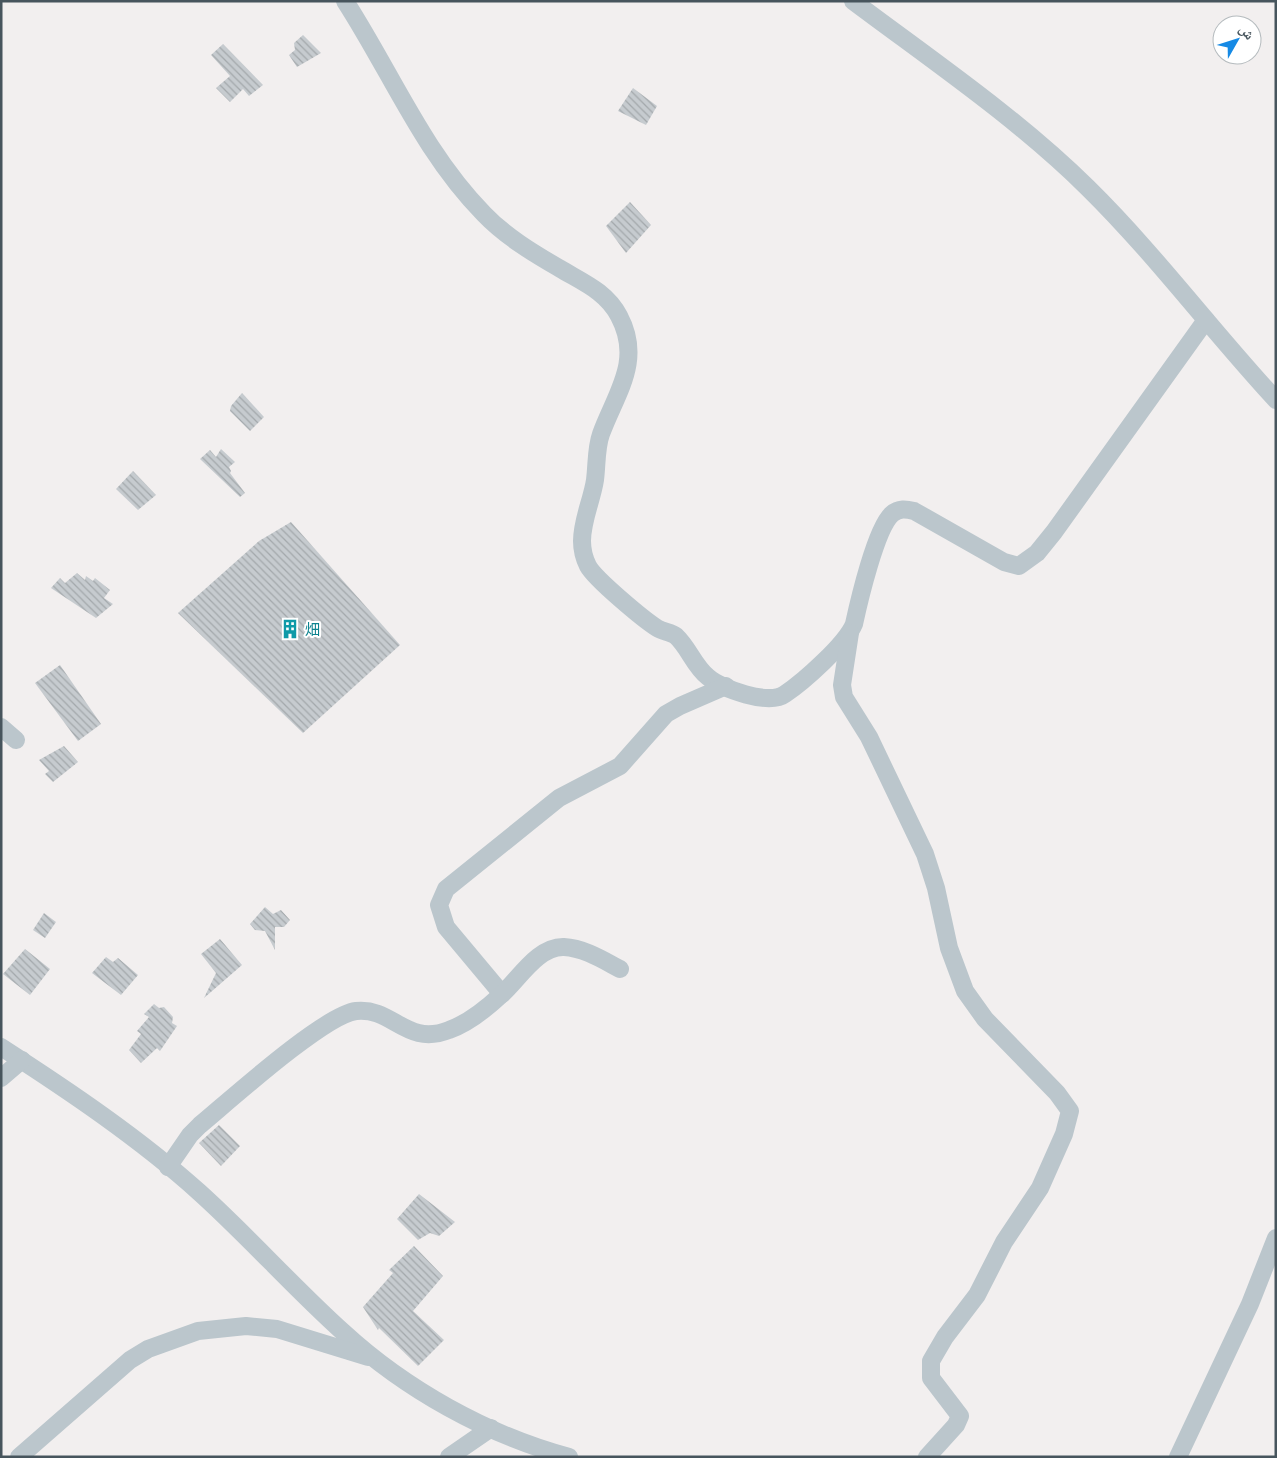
<svg xmlns="http://www.w3.org/2000/svg" width="1277" height="1458" font-family="Poppins,'Noto Naskh Arabic','Noto Sans SC',sans-serif">
<defs>
<pattern id="building-back-hatch" width="6" height="6" patternUnits="userSpaceOnUse" patternTransform="scale(1.25)"><rect width="6" height="6" fill="#c6cbcf"/><path d="M-1 5l2 2M0 0l6 6M5-1l2 2" fill="none" stroke="#a3a8ab"/></pattern>
</defs>
<rect width="100%" height="100%" fill="#f2efef"/>
<g fill="url(#building-back-hatch)">
<path d="M303,35L321,53L297,67L289,55L295,50L294,43Z"/>
<path d="M223,44L263,85L249,96L243,89L230,102L216,88L230,76L211,55Z"/>
<path d="M633,88L657,106L646,125L618,111Z"/>
<path d="M630,202L651,225L626,253L606,226Z"/>
<path d="M242,393L264,417L250,431L230,411L231,406Z"/>
<path d="M221,449L235,462L229,467L231,471L230,473L245,493L240,497L200,459L210,450L216,457Z"/>
<path d="M133,471L156,495L138,510L116,489Z"/>
<path d="M291,522L400,645L303,733L178,613L259,541Z"/>
<path d="M77,573L85,580L86,576L93,581L95,578L110,590L104,598L113,604L96,618L51,588L60,578L65,583Z"/>
<path d="M60,665L101,724L78,741L35,683Z"/>
<path d="M64,746L78,762L53,782L45,774L49,771L39,760Z"/>
<path d="M265,907L273,914L281,910L290,920L284,927H275V950L265,931L255,930L250,924Z"/>
<path d="M44,913L56,922L45,938L33,930Z"/>
<path d="M220,939L242,965L204,998L216,973L201,954Z"/>
<path d="M25,949L50,969L30,995L3,974Z"/>
<path d="M106,957L113,962L118,958L138,975L121,995L92,973Z"/>
<path d="M154,1004L159,1008L164,1007L173,1017L172,1023L177,1026L160,1051L157,1048L141,1063L129,1050L141,1034L137,1031L149,1017L144,1014Z"/>
<path d="M219,1125L240,1146L221,1166L199,1143Z"/>
<path d="M419,1194L455,1222L439,1236L430,1233L418,1240L397,1219Z"/>
<path d="M414,1246L443,1276L413,1311L444,1340L418,1366L379,1328L378,1330L363,1307L393,1273L389,1270Z"/>
</g>
<g fill="none" stroke-linecap="round" stroke-linejoin="round">
<g stroke="#bbc6cc" stroke-width="18">
<path d="M345,1C391,72 423,152 484,214C505,236 533,253 559,268C582,282 606,291 619,316C643,361 616,393 601,434C596,448 597,464 595,480C592,500 582,520 582,541C582,549 584,558 588,566C595,579 643,619 657,628C663,632 671,632 676,636C689,648 694,666 708,677C722,689 769,706 785,694C803,682 846,644 854,624C859,601 876,528 892,514C899,508 906,509 914,511L1004,562L1019,566L1037,553L1054,532L1206,320"/>
<path d="M853,1C933,61 1017,118 1088,188C1155,254 1212,331 1276,400"/>
<path d="M850,633L842,685L844,697L869,737L925,854L936,888L949,948L965,991L985,1019L1057,1093L1070,1111L1064,1134L1040,1188L1004,1242L977,1295L945,1337L931,1361V1378L960,1416L956,1425L927,1457"/>
<path d="M1,727L16,740"/>
<path d="M502,994L446,927L439,905L446,889L559,798L620,766L666,714L680,706L726,686"/>
<path d="M1,1047C69,1091 139,1138 199,1192C249,1237 293,1287 343,1332C405,1389 487,1435 569,1457"/>
<path d="M1,1078L22,1060"/>
<path d="M168,1167L190,1135L200,1125C229,1101 324,1015 356,1011C393,1007 406,1047 449,1030C469,1023 487,1008 502,994C519,979 538,946 564,947C584,948 603,960 620,969"/>
<path d="M19,1457L130,1360L148,1349L198,1331L246,1326L277,1329L368,1357"/>
<path d="M449,1457L491,1428"/>
<path d="M1178,1457L1250,1304L1276,1238"/>
</g>
</g>
<defs>
<symbol id="building-bare" viewBox="-9 -9 18 18"><path d="M-4-6H4V6H1V3H-1V6H-4ZM-2.5-4.3h1.7v1.8h-1.7ZM.8-4.3h1.7v1.8H.8ZM-2.5-1h1.7V.8h-1.7ZM.8-1h1.7V.8H.8Z" fill="#0f9aa8" stroke="#fff" stroke-width="2.5" paint-order="stroke"/></symbol>
</defs>
<g fill-rule="evenodd">
<use href="#building-bare" x="276" y="615" width="28" height="28"/>
</g>
<g text-anchor="middle" dominant-baseline="central" stroke-width="4" stroke-linejoin="round" paint-order="stroke">
<g font-size="15" fill="#0d838f" stroke="#fff" text-anchor="start">
<text x="305" y="629">畑</text>
</g>
</g>
<rect width="1277" height="1458" fill="none" stroke="#47555d" stroke-width="5"/>
<g transform="translate(1237 40) rotate(51)"><circle r="24" fill="#ffffff" stroke="#b5bbbe"/>
<path d="M0-4L9 19L0 12L-9 19Z" fill="#168ae5"/>
<text y="-8" font-size="14" font-weight="bold" text-anchor="middle" fill="#47555d">ش</text>
</g>
</svg>
